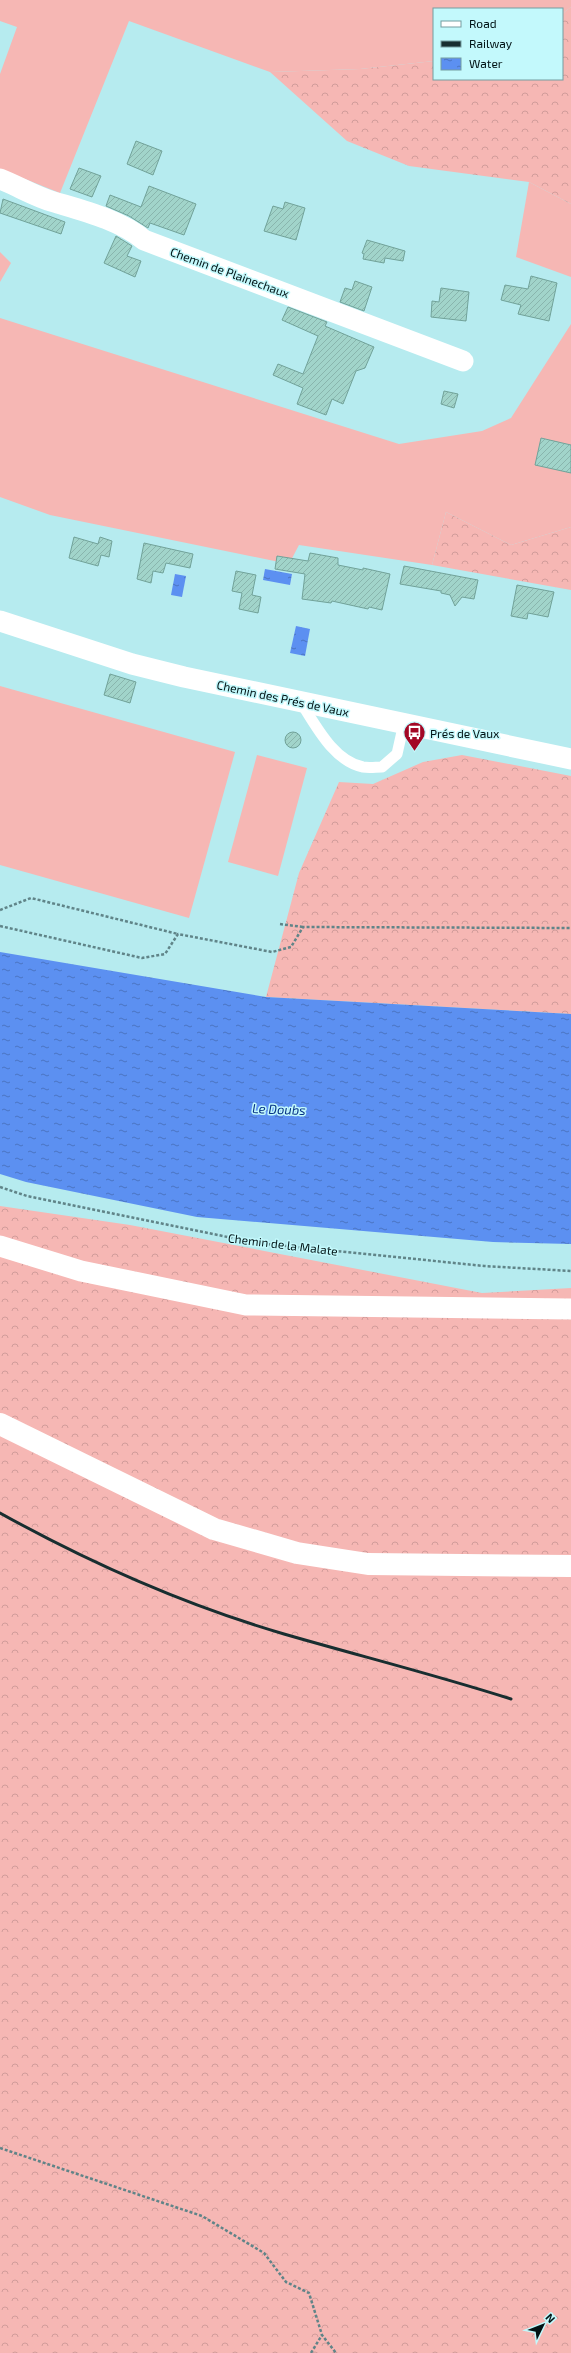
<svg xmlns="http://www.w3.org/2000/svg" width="571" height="2353" font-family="'Exo 2',sans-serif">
<defs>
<pattern id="forest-crowns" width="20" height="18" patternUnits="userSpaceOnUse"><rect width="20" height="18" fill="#f6b7b4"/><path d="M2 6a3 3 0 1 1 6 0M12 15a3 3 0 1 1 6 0" fill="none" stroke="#d19c9a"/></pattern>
<pattern id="water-ripples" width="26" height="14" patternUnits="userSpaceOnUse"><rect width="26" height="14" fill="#5c90f1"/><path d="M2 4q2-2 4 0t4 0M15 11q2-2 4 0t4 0" fill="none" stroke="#4a74c2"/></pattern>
<pattern id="building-hatch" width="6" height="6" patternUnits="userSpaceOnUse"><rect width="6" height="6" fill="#a1d4ca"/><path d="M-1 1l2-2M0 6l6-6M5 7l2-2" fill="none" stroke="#89b5ad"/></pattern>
</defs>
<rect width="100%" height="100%" fill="#b6ebef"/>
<g fill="#f6b7b4">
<path d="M0,0H571V7L562,14V9H434V61L360,69L270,72L129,21L60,193L0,169V74L17,27L0,21Z"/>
<path d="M529,182L571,204V277L516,257Z"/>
<path d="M0,252L11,263L0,282Z"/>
<path d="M0,318L399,444L482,431L511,418L571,324V527L511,545L446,512L432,565L299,545L289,564L50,515L0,497Z"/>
<path d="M0,686L235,752L189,918L0,865Z"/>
<path d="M257,755L307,768L278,876L228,862Z"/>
</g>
<g fill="url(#forest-crowns)">
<path d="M571,7V204L529,182L409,166L347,141L270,72L360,69L434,61V79H562V14Z"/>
<path d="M446,512L511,545L571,527V590L432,565Z"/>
<path d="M462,755L571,776V1014L266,997L299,873L339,782L373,784L423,762Z"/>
<path d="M0,1206L130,1225L482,1293L571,1288V2353H0Z"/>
</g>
<g fill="url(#water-ripples)">
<path d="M265,569L292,574L290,585L263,580Z"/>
<path d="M175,574L186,576L182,597L171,595Z"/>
<path d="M296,626L310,629L305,656L290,653Z"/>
<path d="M0,952L266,997L571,1014V1244L493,1242L197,1217L26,1182L0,1174Z"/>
</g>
<g fill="url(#building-hatch)" stroke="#71a299">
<path d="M136,141L162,151L153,175L127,164Z"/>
<path d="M79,168L101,176L92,197L70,189Z"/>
<path d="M149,186L196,204L184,235L150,223L148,228L129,216L106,206L110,195L141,207Z"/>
<path d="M3,199L65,222L61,234L0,213Z"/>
<path d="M285,202L305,208L296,240L264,231L273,206L283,209Z"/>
<path d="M116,236L132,246L127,256L141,261L135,277L104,263Z"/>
<path d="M367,240L405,251L403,261L385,258L384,263L363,259L364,254L362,253Z"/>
<path d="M531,276L557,283L549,321L518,314L521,305L501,300L505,285L528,289Z"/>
<path d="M355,281L372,287L364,311L340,302L345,288L352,290Z"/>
<path d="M441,288L469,292L466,321L431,317L432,301L439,302Z"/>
<path d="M288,307L327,322L325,326L374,347L365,368L356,371L343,404L332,399L326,415L297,404L303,388L273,375L278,364L303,374L318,336L282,320Z"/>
<path d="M444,391L458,394L454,408L441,404Z"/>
<path d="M541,438L571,445V473L535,465Z"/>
<path d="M74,537L98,544L100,537L112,541L109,557L101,555L98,566L69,558Z"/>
<path d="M144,543L193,554L190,568L166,563L163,573L153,571L151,583L137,579Z"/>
<path d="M310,553L338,558V565L363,570V568L390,574L382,610L369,607L368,609L332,601L331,603L302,599L305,574L275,569L277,556L308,561Z"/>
<path d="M404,566L478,580L474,599L462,597L455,606L450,595L441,593V591L400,584Z"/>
<path d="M236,571L256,575L252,595L261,597L258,613L239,609L242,593L232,591Z"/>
<path d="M517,585L554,592L548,617L528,613L527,619L511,616Z"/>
<path d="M110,674L136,682L130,703L104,695Z"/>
<circle cx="293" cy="740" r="8"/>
</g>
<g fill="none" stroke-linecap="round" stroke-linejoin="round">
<g stroke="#608488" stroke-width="2.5" stroke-dasharray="3 2" stroke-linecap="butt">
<path d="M0,910L31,898L178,934"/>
<path d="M280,924L303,927"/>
<path d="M0,926L142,958L165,954L178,934L272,952L291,947L303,927L571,928"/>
<path d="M0,1187L27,1196L257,1243L484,1266L571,1271"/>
<path d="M0,2148L202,2216L264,2253L286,2282L309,2293L322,2335L336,2353"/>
<path d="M311,2353L322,2335"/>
</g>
<path stroke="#fff" stroke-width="11" d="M300,701C315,724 333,761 363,767C369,768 376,767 382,767L397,754L404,723"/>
<g stroke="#fff" stroke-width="21">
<path d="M0,179C18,186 36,197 54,202C84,211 120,220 144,240L463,361"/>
<path d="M0,621L132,664L184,677L571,759"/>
<path d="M0,1246L81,1271L246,1305L571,1309"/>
</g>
<path stroke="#fff" stroke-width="22" d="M0,1424L214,1529L297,1553L368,1564L571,1566"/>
<path stroke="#182e30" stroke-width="3" d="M0,1513C90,1563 185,1605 284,1634C360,1656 436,1675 511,1699"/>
</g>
<defs>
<symbol id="bus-pin" viewBox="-11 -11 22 30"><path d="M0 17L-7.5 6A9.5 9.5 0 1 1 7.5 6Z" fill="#a30725" stroke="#c3f9fc"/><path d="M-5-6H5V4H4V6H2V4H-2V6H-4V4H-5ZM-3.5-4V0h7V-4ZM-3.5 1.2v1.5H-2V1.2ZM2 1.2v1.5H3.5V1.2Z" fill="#fff"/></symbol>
</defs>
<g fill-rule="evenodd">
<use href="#bus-pin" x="402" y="720" width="25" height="34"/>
</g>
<g text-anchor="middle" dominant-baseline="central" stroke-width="3" stroke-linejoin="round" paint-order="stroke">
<g font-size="12" fill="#011315" stroke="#c3f9fc">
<text transform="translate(230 272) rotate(20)">Chemin de Plainechaux</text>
<text transform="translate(283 698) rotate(12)">Chemin des Prés de Vaux</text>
<text transform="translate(283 1244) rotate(7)">Chemin de la Malate</text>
</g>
<g font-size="12" fill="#011315" stroke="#c3f9fc" text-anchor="start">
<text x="430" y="733">Prés de Vaux</text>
</g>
<g font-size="13" font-style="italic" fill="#053185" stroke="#c3f9fc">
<text transform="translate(279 1109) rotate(2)">Le Doubs</text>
</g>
</g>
<rect x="433" y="8" width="130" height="72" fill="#c3f9fc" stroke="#759da0"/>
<rect x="441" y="21" width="20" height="6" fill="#ffffff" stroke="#759da0"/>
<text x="469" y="28" font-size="12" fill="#011315">Road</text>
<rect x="441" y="41" width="20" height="6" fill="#182e30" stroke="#759da0"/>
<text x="469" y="48" font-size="12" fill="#011315">Railway</text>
<rect x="441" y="58" width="20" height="12" fill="url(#water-ripples)" stroke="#759da0"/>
<text x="469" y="68" font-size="12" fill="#011315">Water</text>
<g transform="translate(543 2325) rotate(47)" stroke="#c3f9fc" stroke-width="3" paint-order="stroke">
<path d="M0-3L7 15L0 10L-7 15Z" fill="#011315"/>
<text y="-6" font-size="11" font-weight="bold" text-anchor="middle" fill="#011315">N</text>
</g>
</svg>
